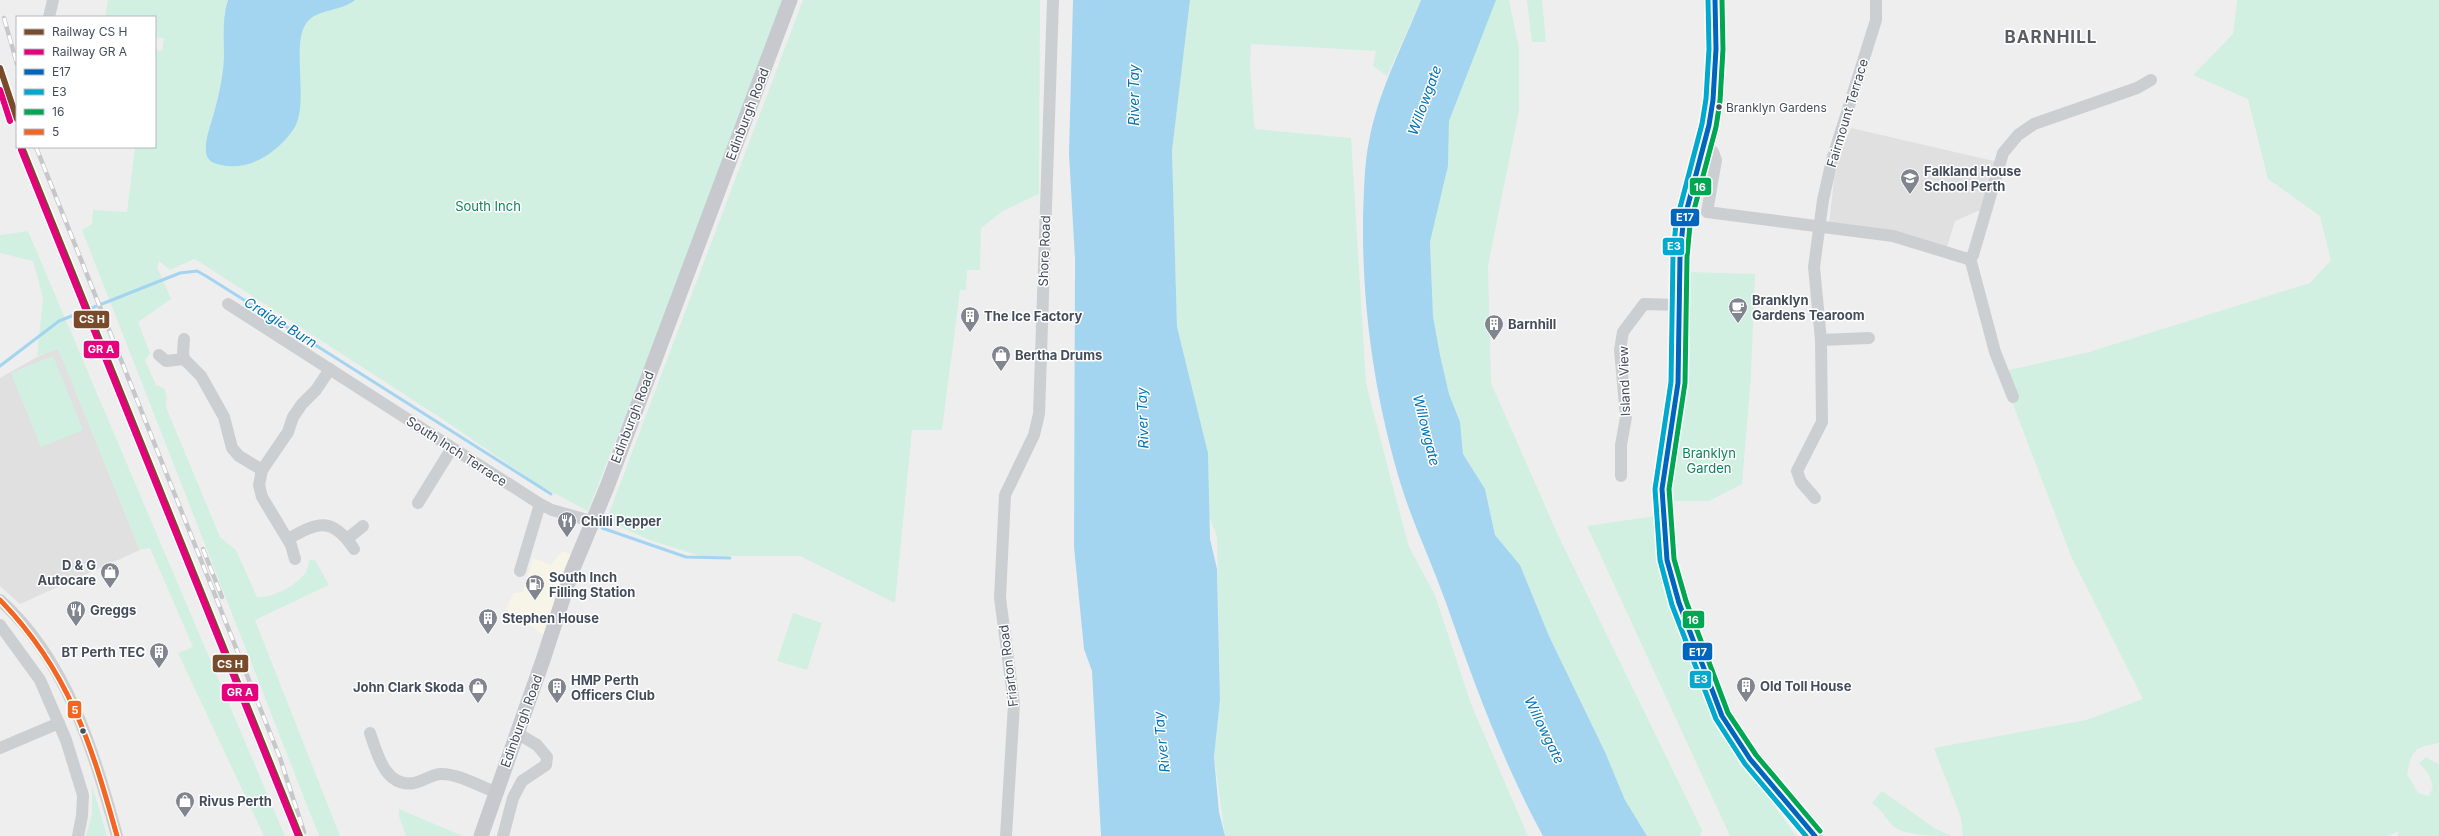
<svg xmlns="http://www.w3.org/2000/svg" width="2439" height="836" font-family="Inter,sans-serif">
<rect width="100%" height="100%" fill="#efeeee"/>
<path fill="#f7f4e8" d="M562,551L573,555L548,638L506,609L514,593L523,592L533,558L551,565Z"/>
<g fill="#e0e0e0">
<path d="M1851,128L1998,162L1984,212L1978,211L1955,221L1946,250L1829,225L1834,179L1842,148Z"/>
<path d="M58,348L140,550L20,604L0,586V378L37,357Z"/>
</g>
<g fill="#d1f0e1">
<path d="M108,0H788L588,511L537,484L441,418L198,261L194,259L170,270L159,261L157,267L171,299L138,322L150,353L145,360L156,385L164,388L167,397L166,407L220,537L236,550L257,597C273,598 296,586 306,572C308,569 308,563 310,560H315L329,585L255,620L340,836H319L82,230L92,224L93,210L127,212L135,147H155V50L162,51L164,38L155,37V17H105Z"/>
<path d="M803,0H1040L1039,194L1003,211L981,228L980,270H967L966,290H960L942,430H912L895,603L800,556H700L650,540L606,521Z"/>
<path d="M1190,0H1421L1387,76L1373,66L1376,51L1251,44L1250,65L1254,122L1255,129L1351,138L1366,383L1391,480L1409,547L1435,595L1471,704L1528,836H1225L1214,757L1220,700L1217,536L1209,517L1208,453L1177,328L1172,151Z"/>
<path d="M1495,0H1509L1519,48V110L1488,266L1491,383L1558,535L1702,830L1700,836H1647L1625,800L1605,752L1549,636L1520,565L1495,535L1485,489L1463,454L1460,422L1449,394L1440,355L1433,316L1430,242L1448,166L1449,121Z"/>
<path d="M1527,0H1542L1546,42H1532Z"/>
<path d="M2237,0H2439V743C2413,748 2413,749 2407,774L2418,793L2429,796L2433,787L2428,773L2419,763L2426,757L2439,765V836H2397L2399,831L2388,836H1963L1961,818L1934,748L2086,720L2143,699L2071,556L2011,399L2009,370L2089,352L2310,283L2331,260L2320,216L2268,179L2248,99L2193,75L2233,34Z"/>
<path d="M28,231L285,836H264L178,653L193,647L150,548L140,550L58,349L37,356L43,298L33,261L0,253V235Z"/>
<path d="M1688,272L1755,274L1751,376L1742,484L1709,501H1667L1687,381Z"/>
<path d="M53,356L83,430L41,447L11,373Z"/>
<path d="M1655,516L1666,594L1714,721L1796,836H1730L1587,526Z"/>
<path d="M793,613L822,623L807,670L777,661Z"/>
<path d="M92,785L107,836H86L92,814Z"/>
<path d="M1882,791L1936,829L1952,836C1933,836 1906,836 1893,826C1885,817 1882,810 1872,803Z"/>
<path d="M399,809L463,836H406L399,816Z"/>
</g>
<g fill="#a3d5f1">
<path d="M228,0H355C342,11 319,9 308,21C289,41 311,105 293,130C276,154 249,171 221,165C213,163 207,161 206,152C205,141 209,130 212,120C218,99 223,79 224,57C224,38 222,19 228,0Z"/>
<path d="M1073,0H1190L1172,151L1177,327L1208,453L1210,539L1217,569L1220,700L1214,757L1219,812L1225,836H1101L1092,671L1084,649L1074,547L1075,259L1069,154Z"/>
<path d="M1421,0H1496L1449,121L1448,166L1430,242L1433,316L1440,355L1449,394L1460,422L1463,454L1485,489L1495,535L1520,565L1549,636L1605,752L1625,800L1647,836H1543C1502,761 1473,680 1445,600C1431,561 1413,524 1401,485C1375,399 1362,309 1363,219C1364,192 1364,163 1370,136C1380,88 1403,45 1421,0Z"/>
</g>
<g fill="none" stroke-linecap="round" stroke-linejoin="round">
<g stroke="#a3d5f1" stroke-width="3">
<path d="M0,366L59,321L180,273L197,271L206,276L551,494"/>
<path d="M602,528L686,557L730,558"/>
</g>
<g stroke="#cccfd2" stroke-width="12">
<path d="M49,17L53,0"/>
<path d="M1704,144L1713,152L1716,160L1707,212L1893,236L1968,259L1973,255L2003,153L2018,135L2034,124L2137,88L2151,80"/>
<path d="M1970,258L1995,352L2013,397"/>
<path d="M228,304L540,504L552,510L591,521"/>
<path d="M184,339L183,353L184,359"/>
<path d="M1821,340L1869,338"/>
<path d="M159,355L166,361L184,359L201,376L224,417L232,448L239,456L262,470"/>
<path d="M1621,476V445L1626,417L1620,350L1623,332L1644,304L1680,305"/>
<path d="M1815,498L1801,482L1797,471L1822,422L1821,340L1814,267L1823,200L1832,160L1876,20V0"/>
<path d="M418,503L452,448"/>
<path d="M288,539C318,522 332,516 354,549"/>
<path d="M347,539L363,526"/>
<path d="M295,559L291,545L262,497L259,485L262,470L288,432L293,417L302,404L316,390L330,369"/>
<path d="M520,571L540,504"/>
<path d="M0,600C67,660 94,752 117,836"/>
<path d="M0,625L40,680L66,740L83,795L82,816L78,836"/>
<path d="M370,733C377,753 385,788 414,783C423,781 431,775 440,774C457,773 479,786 495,792"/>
<path d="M0,748L59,723"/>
<path d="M503,836L513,798L522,781L546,765L547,757L537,745L517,733"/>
<path d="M1006,836L1014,704L1000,598L1005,495L1034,435L1039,414L1053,0"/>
</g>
<g stroke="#c7c9cf" stroke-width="15">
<path d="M1715,0L1716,49L1713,100L1709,125L1683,224L1680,257L1678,383L1662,489L1667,560L1679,603L1722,716L1750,759L1815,836"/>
<path d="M481,836L543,660L572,571L607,487L790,0"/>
</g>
<defs>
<g id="rail">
<path d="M4,18L17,64"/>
<path d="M36,147L280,758L304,832"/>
<path d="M203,549L222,597"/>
</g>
</defs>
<use href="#rail" stroke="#c5c7ca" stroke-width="4.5"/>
<use href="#rail" stroke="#fff" stroke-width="3" stroke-dasharray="9" stroke-linecap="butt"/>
<defs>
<path id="bus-1" d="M1715,0L1716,49L1713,100L1709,125L1683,224L1680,257L1678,383L1662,489L1667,560L1679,603L1722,716L1750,759L1815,836"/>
<path id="bus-2" d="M1708,0L1709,49L1706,99L1702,124L1676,223L1673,256L1671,382L1655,489L1660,560L1672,605L1716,719L1745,764L1806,836"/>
<path id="bus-3" d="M1722,0L1723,49L1720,101L1716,127L1690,225L1687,257L1685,383L1669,489L1674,559L1686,601L1728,713L1756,755L1820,831"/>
<path id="bus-4" d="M0,600C69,671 91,743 117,836"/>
</defs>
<use href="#bus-1" stroke="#fff" stroke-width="8"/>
<use href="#bus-2" stroke="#fff" stroke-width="8"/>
<use href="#bus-3" stroke="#fff" stroke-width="8"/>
<use href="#bus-4" stroke="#fff" stroke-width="8"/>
<use href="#bus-1" stroke="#0065bd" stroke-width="5"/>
<use href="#bus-2" stroke="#00a9ce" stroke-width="5"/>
<use href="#bus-3" stroke="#00a651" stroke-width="5"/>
<use href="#bus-4" stroke="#f26522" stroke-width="5"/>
<defs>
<g id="rail-1">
<path d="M0,68L17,119"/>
<path d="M22,147L300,836"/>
</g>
<g id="rail-2">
<path d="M0,90L10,121"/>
<path d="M21,150L298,836"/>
</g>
</defs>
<use href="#rail-1" stroke="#fff" stroke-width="9"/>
<use href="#rail-2" stroke="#fff" stroke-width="9"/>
<use href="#rail-1" stroke="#7a4b2a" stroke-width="6"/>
<use href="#rail-2" stroke="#e5007d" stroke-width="6"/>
</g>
<defs>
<symbol id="school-pin" viewBox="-11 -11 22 30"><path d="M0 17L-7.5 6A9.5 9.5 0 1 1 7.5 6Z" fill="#80858f" stroke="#fff"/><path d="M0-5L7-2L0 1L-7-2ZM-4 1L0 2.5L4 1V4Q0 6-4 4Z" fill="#fff"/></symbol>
<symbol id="cafe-pin" viewBox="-11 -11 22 30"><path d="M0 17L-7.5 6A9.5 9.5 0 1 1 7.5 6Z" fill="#80858f" stroke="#fff"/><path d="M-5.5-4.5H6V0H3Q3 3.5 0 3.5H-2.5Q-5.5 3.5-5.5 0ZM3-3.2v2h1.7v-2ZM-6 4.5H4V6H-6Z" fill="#fff"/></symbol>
<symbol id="building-pin" viewBox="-11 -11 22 30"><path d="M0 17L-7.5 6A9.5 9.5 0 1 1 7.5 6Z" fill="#80858f" stroke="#fff"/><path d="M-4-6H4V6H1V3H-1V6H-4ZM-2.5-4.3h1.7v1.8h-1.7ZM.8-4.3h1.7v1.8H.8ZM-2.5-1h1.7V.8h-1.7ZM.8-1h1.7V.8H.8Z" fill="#fff"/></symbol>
<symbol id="shop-pin" viewBox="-11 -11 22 30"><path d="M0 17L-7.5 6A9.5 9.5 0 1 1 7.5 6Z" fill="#80858f" stroke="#fff"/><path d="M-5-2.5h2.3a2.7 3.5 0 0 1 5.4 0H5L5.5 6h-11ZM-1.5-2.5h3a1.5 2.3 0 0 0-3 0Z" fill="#fff"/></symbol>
<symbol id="restaurant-pin" viewBox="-11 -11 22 30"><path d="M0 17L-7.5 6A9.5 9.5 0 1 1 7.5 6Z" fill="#80858f" stroke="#fff"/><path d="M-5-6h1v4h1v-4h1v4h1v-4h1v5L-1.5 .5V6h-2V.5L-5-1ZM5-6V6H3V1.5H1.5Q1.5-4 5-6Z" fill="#fff"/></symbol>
<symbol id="fuel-pin" viewBox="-11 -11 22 30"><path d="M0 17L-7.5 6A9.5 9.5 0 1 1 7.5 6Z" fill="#80858f" stroke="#fff"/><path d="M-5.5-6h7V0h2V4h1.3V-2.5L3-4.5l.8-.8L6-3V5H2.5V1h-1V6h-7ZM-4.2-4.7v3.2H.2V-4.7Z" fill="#fff"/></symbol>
</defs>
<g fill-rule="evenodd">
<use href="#school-pin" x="1899" y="167" width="22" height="30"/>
<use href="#cafe-pin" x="1727" y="296" width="22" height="30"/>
<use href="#building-pin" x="959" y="305" width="22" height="30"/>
<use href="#building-pin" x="1483" y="313" width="22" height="30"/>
<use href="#shop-pin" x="990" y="344" width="22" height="30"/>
<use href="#restaurant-pin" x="556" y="510" width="22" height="30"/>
<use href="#shop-pin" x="99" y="561" width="22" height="30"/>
<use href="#fuel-pin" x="524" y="573" width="22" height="30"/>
<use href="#restaurant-pin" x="65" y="599" width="22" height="30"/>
<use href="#building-pin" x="477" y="607" width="22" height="30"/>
<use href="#building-pin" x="148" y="641" width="22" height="30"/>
<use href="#building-pin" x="1735" y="675" width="22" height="30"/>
<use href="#shop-pin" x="467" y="676" width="22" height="30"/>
<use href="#building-pin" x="546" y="676" width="22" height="30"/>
<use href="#shop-pin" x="174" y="790" width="22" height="30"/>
</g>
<g fill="#444d5c" stroke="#fff" stroke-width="1.5">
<circle cx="1719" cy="107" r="3.5"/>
<circle cx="83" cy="731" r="3.5"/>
</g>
<g text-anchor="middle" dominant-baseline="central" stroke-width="3" stroke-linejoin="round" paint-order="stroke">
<g font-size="12" fill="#444d5c" stroke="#fff" text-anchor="start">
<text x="1726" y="107">Branklyn Gardens</text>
</g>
<g font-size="13" fill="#444d5c" stroke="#fff">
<text transform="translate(1847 113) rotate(-73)">Fairmount Terrace</text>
<text transform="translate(747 114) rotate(-69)">Edinburgh Road</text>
<text transform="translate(1044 251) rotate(-88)">Shore Road</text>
<text transform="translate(1624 381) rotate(-92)">Island View</text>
<text transform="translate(632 417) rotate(-69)">Edinburgh Road</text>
<text transform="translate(457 451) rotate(33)">South Inch Terrace</text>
<text transform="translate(1008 666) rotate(-97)">Friarton Road</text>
<text transform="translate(521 721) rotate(-70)">Edinburgh Road</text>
</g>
<g font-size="13" font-weight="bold" fill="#444d5c" stroke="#fff" text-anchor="start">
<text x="1924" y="171">Falkland House<tspan x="1924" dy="15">School Perth</tspan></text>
<text x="1752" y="300">Branklyn<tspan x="1752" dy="15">Gardens Tearoom</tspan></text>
<text x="984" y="316">The Ice Factory</text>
<text x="1508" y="324">Barnhill</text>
<text x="1015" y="355">Bertha Drums</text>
<text x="581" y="521">Chilli Pepper</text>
<text x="96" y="565" text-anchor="end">D &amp; G<tspan x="96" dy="15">Autocare</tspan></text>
<text x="549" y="577">South Inch<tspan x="549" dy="15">Filling Station</tspan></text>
<text x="90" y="610">Greggs</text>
<text x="502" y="618">Stephen House</text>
<text x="145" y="652" text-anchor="end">BT Perth TEC</text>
<text x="571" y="680">HMP Perth<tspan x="571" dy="15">Officers Club</tspan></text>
<text x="1760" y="686">Old Toll House</text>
<text x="464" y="687" text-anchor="end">John Clark Skoda</text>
<text x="199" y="801">Rivus Perth</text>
</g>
<g font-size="13" fill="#10825a" stroke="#fff">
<text x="488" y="206">South Inch</text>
<text x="1709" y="453">Branklyn<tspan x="1709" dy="15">Garden</tspan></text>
</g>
<g font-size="14" font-style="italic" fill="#0272b1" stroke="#fff">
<text transform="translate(1133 95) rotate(-90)">River Tay</text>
<text transform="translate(1424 100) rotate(-70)">Willowgate</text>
<text transform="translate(281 322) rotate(32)">Craigie Burn</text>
<text transform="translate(1142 418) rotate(-92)">River Tay</text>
<text transform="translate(1427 430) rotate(76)">Willowgate</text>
<text transform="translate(1545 730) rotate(64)">Willowgate</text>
<text transform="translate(1161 742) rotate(-96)">River Tay</text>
</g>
<g font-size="17" font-weight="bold" letter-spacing="1" fill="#595c63" stroke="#fff">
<text x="2051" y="37">BARNHILL</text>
</g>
</g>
<g stroke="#fff" stroke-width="1.5">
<rect x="1689" y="177" width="23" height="19" rx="4" fill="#00a651"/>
<rect x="1670" y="208" width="30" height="19" rx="4" fill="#0065bd"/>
<rect x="1662" y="237" width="23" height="19" rx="4" fill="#00a9ce"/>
<rect x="73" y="310" width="37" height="19" rx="4" fill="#7a4b2a"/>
<rect x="83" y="340" width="37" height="19" rx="4" fill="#e5007d"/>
<rect x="1682" y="610" width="23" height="19" rx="4" fill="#00a651"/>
<rect x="1682" y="642" width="31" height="19" rx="4" fill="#0065bd"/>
<rect x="212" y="654" width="37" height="19" rx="4" fill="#7a4b2a"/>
<rect x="1689" y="670" width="23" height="19" rx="4" fill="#00a9ce"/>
<rect x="221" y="683" width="38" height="19" rx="4" fill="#e5007d"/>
<rect x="67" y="700" width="15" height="19" rx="4" fill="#f26522"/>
</g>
<g font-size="11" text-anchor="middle" font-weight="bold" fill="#fff">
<text x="1700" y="191">16</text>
<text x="1685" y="221">E17</text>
<text x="1674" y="250">E3</text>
<text x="92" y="323">CS H</text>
<text x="101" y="353">GR A</text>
<text x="1693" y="624">16</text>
<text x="1698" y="656">E17</text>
<text x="230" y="668">CS H</text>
<text x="1701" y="683">E3</text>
<text x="240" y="696">GR A</text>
<text x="75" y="714">5</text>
</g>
<rect x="16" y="16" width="140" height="132" fill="#ffffff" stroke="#b4b8be"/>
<rect x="24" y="29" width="20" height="6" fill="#7a4b2a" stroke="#b4b8be"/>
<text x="52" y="36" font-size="12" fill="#444d5c">Railway CS H</text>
<rect x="24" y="49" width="20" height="6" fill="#e5007d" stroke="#b4b8be"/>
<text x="52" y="56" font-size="12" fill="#444d5c">Railway GR A</text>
<rect x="24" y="69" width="20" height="6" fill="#0065bd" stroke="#b4b8be"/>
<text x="52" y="76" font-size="12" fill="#444d5c">E17</text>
<rect x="24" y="89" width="20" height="6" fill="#00a9ce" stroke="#b4b8be"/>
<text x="52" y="96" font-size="12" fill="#444d5c">E3</text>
<rect x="24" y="109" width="20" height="6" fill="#00a651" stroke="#b4b8be"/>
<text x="52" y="116" font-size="12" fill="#444d5c">16</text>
<rect x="24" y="129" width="20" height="6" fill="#f26522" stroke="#b4b8be"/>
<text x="52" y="136" font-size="12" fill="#444d5c">5</text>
</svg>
